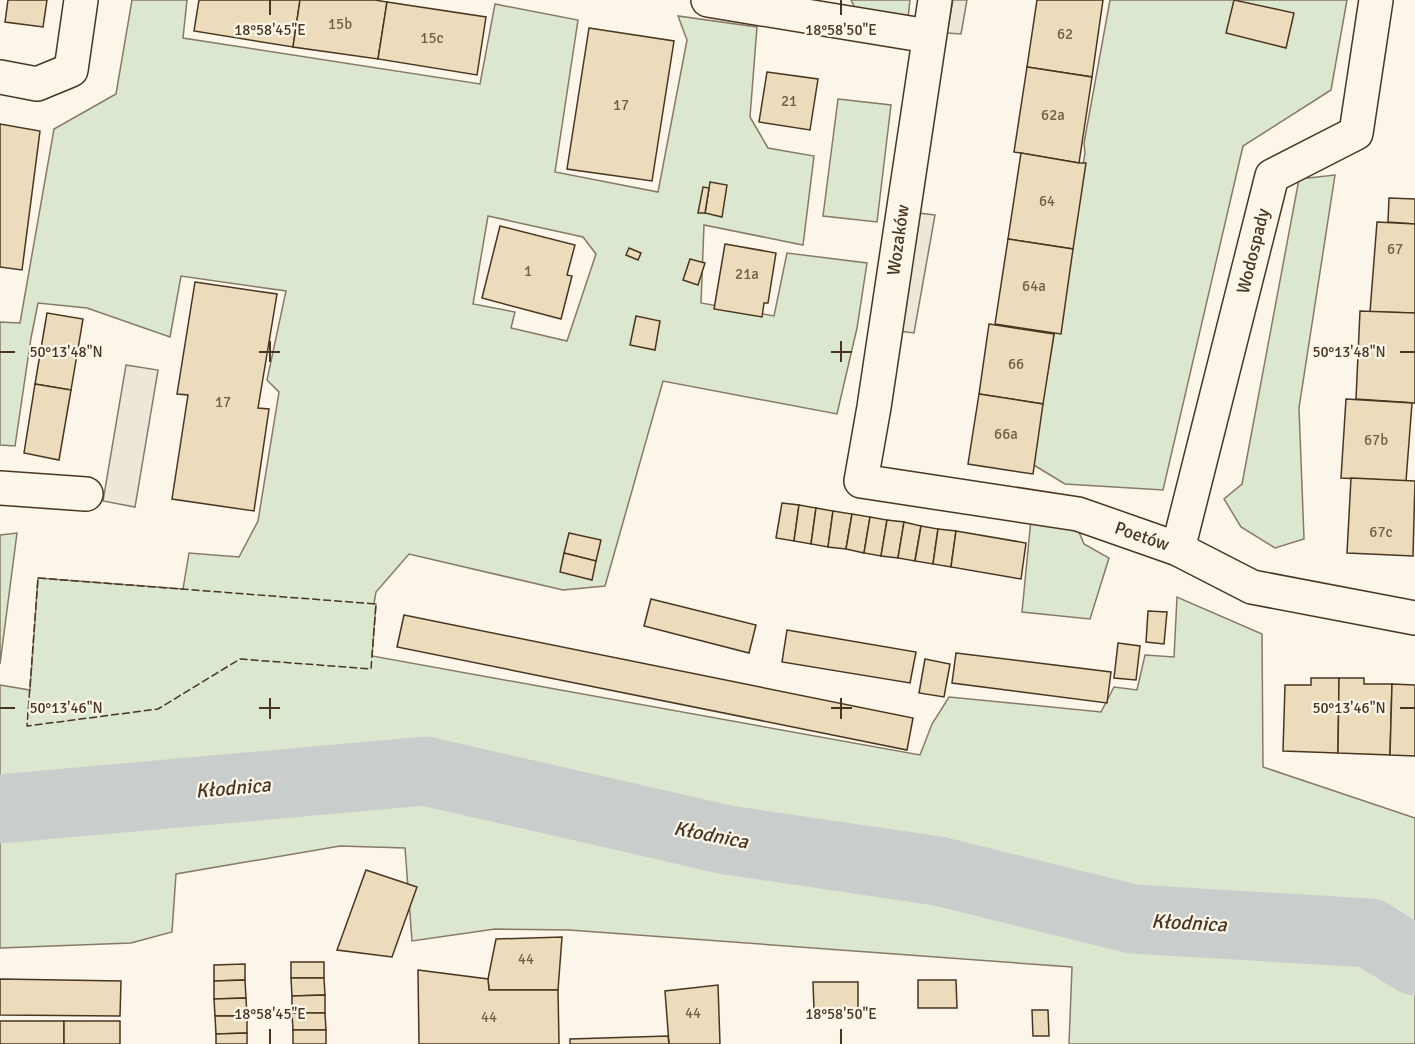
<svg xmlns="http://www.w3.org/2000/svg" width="1415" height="1044" font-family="Signika,sans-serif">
<rect width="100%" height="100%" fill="#fbf6e9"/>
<g fill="#dce7d0" stroke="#887966" stroke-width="1.5" fill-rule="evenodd">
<path d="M132,0H187L183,38L480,84L495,4L578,20L555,172L658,192L687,40L678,16L757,27L750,117L768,148L814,156L803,245L704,225L701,303L774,316L787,253L867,263L857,328L837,414L663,381L605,586L563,590L409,554L376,592L374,603L376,604L372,656L920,755L932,724L949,697L1101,712L1114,687L1137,690L1145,655L1174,657L1177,597L1262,634L1263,767L1415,818V1044H1069L1072,967L569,930L495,929L412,941L405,848L340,846L176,874L172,932L131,943L0,948V685L30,690L38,578L183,589L189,553L239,557L258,521L279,392L267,380L286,291L181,276L170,337L87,308L38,303L31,338L15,446L0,445V322L20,323L54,129L116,94ZM488,216L583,237L596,254L567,341L511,328L515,312L473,304Z"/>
<path d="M851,0H910L908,18L855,8Z"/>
<path d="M1110,0H1347L1331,90L1243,146L1163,490L1065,484L1032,464L1085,153L1084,143Z"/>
<path d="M838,99L891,105L877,222L823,216Z"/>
<path d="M1335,175L1299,408L1304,539L1275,548L1241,527L1224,499L1242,484L1299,179Z"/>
<path d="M1031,519L1075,522L1084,544L1109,558L1090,619L1022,612Z"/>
<path d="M17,533L0,664V535Z"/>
</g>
<g fill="#ede7d9" stroke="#887966" stroke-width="1.5">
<path d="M953,0H967L961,34L947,33Z"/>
<path d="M918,213L935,215L914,333L899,331Z"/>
<path d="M126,365L158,370L135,507L103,501Z"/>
</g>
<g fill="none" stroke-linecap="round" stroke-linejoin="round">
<path stroke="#c9cecd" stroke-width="69" d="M0,809L425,771L727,840L938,871L1133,919L1370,933L1415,961"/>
</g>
<g fill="#ecdcbc" stroke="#4a3520" stroke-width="1.5">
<path d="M8,0H47L43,27L5,22Z"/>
<path d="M199,0H300L293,47L194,31Z"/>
<path d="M300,0H375L387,2L378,59L293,47Z"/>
<path d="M1037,0H1103L1092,77L1027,67Z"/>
<path d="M1234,0L1294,13L1286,48L1226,33Z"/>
<path d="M387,2L486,17L477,75L378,59Z"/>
<path d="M589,28L674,41L652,181L567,169Z"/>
<path d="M1027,67L1092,77L1079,163L1014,152Z"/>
<path d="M767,72L818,79L810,130L759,122Z"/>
<path d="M0,124L40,131L22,270L0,267Z"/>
<path d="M1021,153L1079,163H1086L1073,249L1008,239Z"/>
<path d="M710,182L727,185L722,217L705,213Z"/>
<path d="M703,187L709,188L705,213H698Z"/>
<path d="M1389,198L1415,199V224L1388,222Z"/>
<path d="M1377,222L1415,224V313L1370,312Z"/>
<path d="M500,226L575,245L567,275L572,276L561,319L482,298Z"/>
<path d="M1008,239L1073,249L1061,334L995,324Z"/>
<path d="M725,244L776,253L768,303H764L762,317L714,309Z"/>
<path d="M629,248L641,253L638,260L626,255Z"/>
<path d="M690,259L705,263L698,285L683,280Z"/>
<path d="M195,282L277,294L258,408L269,409L254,511L172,499L188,395L177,394Z"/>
<path d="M1360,311L1415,313V403L1356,399Z"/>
<path d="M47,313L83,319L71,390L35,384Z"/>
<path d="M636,316L660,321L655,350L630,345Z"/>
<path d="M989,324L1054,334L1043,404L979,394Z"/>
<path d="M35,384L71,390L59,460L24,453Z"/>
<path d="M979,394L1043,404L1033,474L968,464Z"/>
<path d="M1346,399L1412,403L1406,481L1341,478Z"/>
<path d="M1351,478L1415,481L1413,556L1347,553Z"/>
<path d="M782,503L799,505L794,541L776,538Z"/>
<path d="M799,505L816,508L811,544L794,541Z"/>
<path d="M816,508L833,511L828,547L811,544Z"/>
<path d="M833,511L852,514L846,549L828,547Z"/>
<path d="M852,514L870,517L864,553L846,549Z"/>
<path d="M870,517L887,520L881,556L864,553Z"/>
<path d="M887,520L904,522L898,558L881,556Z"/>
<path d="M904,522L921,526L915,561L898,558Z"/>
<path d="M921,526L938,529L933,564L915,561Z"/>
<path d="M938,529L956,531L951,567L933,564Z"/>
<path d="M956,531L1026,543L1021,579L951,567Z"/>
<path d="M569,533L601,540L596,561L564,553Z"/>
<path d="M564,553L596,561L592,580L560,572Z"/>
<path d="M651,599L756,625L749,653L644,626Z"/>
<path d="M1148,611L1167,612L1164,644L1146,642Z"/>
<path d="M404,615L913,718L907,750L397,647Z"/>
<path d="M787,630L916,652L910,683L782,662Z"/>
<path d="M1118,643L1140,646L1136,680L1114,678Z"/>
<path d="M956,653L1111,672L1107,703L952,683Z"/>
<path d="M925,659L950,664L944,697L919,693Z"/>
<path d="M1311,678H1339L1338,753L1283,751L1285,685H1311Z"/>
<path d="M1339,678H1364V684H1392L1390,755L1338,753Z"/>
<path d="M1392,684L1415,685V756L1390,755Z"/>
<path d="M366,870L417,887L392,957L337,950Z"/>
<path d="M562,937L558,990H489L488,979L496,939Z"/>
<rect x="291" y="962" width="33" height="16"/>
<path d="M245,964V980L214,981V965Z"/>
<path d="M418,970L488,979L489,990H558L559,1044H419Z"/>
<path d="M291,978H324L325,995L292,996Z"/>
<path d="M0,979L121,981L120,1016L0,1015Z"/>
<path d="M245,980L246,998L214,999V981Z"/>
<path d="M918,980H956L957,1008H918Z"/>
<path d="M813,982H858V1010H814Z"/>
<path d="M718,985L720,1044H669L665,991Z"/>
<path d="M325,995V1013H292V996Z"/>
<path d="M246,998L247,1016H215L214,999Z"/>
<path d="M1032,1010H1048L1049,1036H1033Z"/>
<path d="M292,1013H325L326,1030H293Z"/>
<path d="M215,1016H247V1033L216,1034Z"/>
<rect x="0" y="1021" width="64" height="23"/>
<rect x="64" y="1021" width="56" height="23"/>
<rect x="293" y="1030" width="33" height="14"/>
<path d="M247,1033V1044H216V1034Z"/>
<path d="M668,1036L669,1044H570V1039Z"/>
</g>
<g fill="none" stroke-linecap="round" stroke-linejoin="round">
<defs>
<g id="street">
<path d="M708,0L928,36"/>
<path d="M935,0L874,407L861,481L1078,514L1178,549L1252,587L1415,618"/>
<path d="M0,77L37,84L71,70L81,0"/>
<path d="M0,488L86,494"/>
<path d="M1178,549L1272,176L1356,133L1376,0"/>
</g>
</defs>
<use href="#street" stroke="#4a3520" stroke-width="36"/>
<use href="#street" stroke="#fbf6e9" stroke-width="33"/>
<path stroke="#4a3520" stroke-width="1.5" stroke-dasharray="8 3" stroke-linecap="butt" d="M38,578L376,604L371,669L240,659L158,709L27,726Z"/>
</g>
<path fill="none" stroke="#4a3520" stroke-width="2" d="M270,0V15M841,0V15M270,341V362M841,341V362M0,352H15M259,352H280M831,352H852M1400,352H1415M270,698V719M841,698V719M0,708H15M259,708H280M831,708H852M1400,708H1415M270,1029V1044M841,1029V1044"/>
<g text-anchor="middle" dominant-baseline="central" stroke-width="4.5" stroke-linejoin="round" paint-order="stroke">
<g font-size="15" fill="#725f47">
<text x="340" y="24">15b</text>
<text x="1065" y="34">62</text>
<text x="432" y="38">15c</text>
<text x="789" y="101">21</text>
<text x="621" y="105">17</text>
<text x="1053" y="115">62a</text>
<text x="1047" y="201">64</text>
<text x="1395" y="249">67</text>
<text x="528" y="271">1</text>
<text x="747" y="274">21a</text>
<text x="1034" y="286">64a</text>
<text x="1016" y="364">66</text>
<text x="223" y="402">17</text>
<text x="1006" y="434">66a</text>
<text x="1376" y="440">67b</text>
<text x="1381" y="532">67c</text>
<text x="526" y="959">44</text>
<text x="693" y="1013">44</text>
<text x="489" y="1017">44</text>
</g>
<g font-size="18" fill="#4a3520" stroke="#fbf6e9">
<text transform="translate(898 240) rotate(-82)">Wozaków</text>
<text transform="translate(1253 251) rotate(-76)">Wodospady</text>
<text transform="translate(1142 536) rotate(19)">Poetów</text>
</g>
<g font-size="20" font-style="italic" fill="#4a3520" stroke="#fbf6e9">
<text transform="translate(233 788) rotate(-5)">Kłodnica</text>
<text transform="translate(711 835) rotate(11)">Kłodnica</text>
<text transform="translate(1189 923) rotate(3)">Kłodnica</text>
</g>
</g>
<g font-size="15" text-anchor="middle" fill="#4a3520" stroke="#fbf6e9" stroke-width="4.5" stroke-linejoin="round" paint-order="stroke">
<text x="270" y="35">18°58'45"E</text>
<text x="841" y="35">18°58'50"E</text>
<text x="66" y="357">50°13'48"N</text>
<text x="1349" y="357">50°13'48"N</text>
<text x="66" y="713">50°13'46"N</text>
<text x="1349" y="713">50°13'46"N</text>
<text x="270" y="1019">18°58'45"E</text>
<text x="841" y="1019">18°58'50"E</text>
</g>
</svg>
